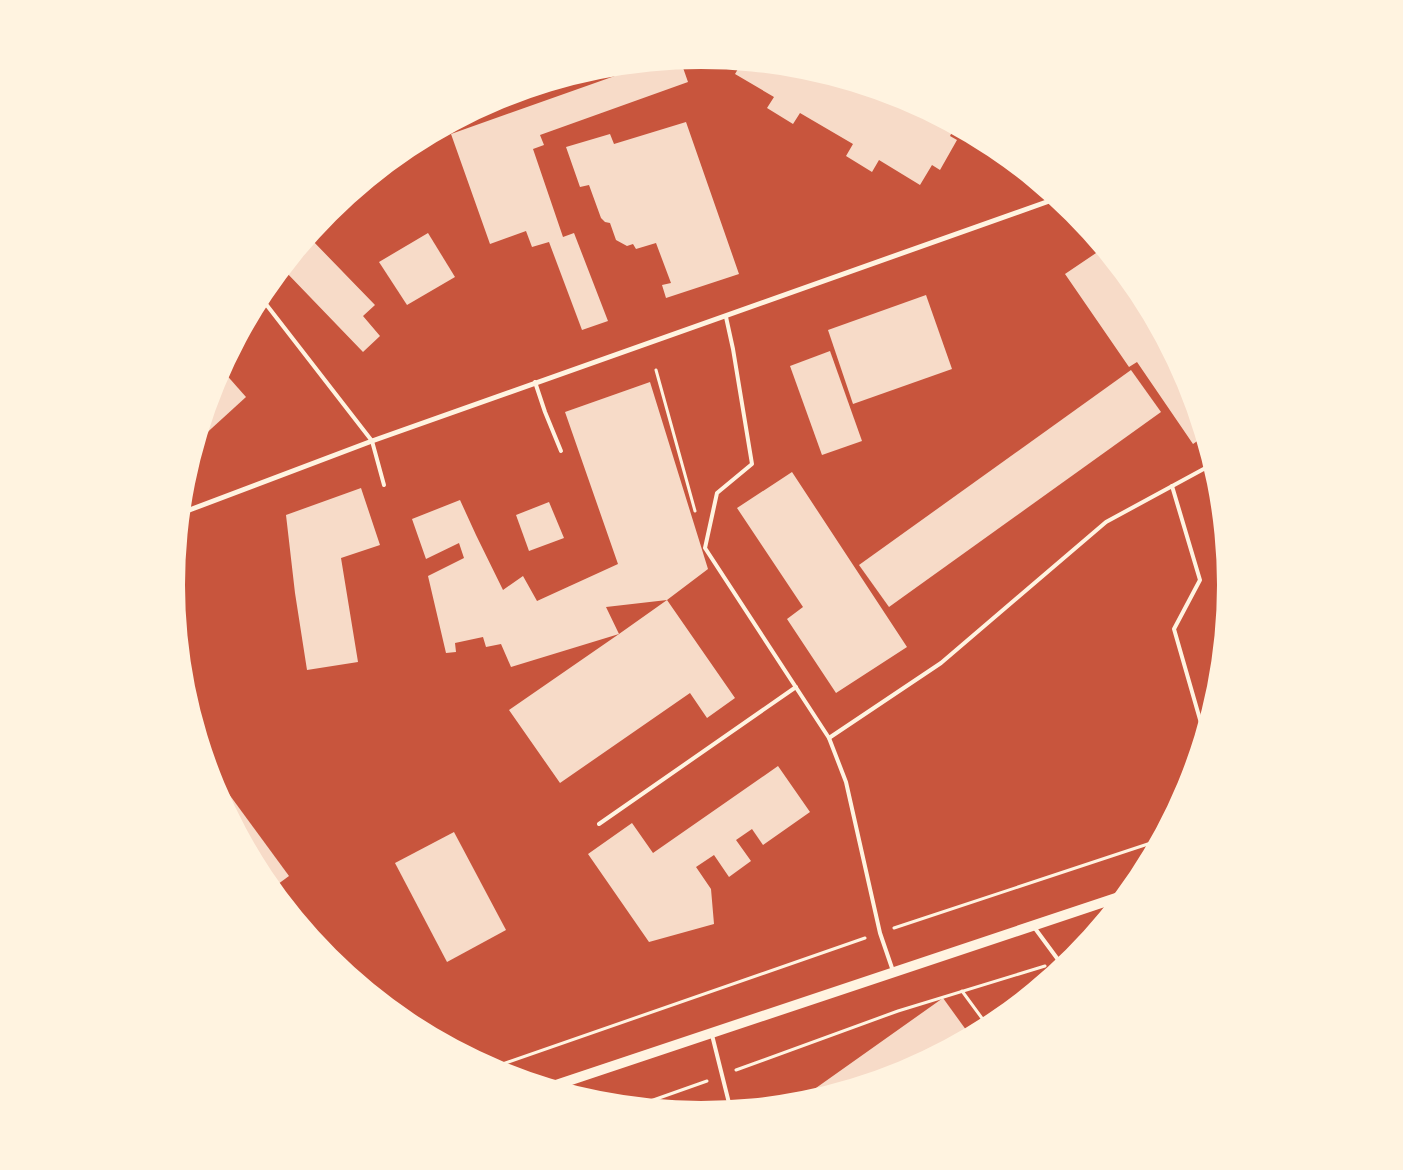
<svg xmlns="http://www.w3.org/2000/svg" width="1403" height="1170" font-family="'Alegreya Sans',sans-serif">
<rect width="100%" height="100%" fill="#c8553d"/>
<g fill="#f7dbc8" fill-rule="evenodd">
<path d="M681,62L688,82L540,135L544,145L533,149L563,237L574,233L608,321L582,330L549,242L532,247L526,231L490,244L451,134L643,66Z"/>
<path d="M741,64L804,70L903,100L954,128L950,136L957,140L940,170L932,165L920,185L879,160L872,172L846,156L853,144L800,113L793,124L767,108L774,97L735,74Z"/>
<path d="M686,122L739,274L666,298L662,285L671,283L656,243L636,249L633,244L627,246L616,240L610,223L605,222L601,218L589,185L580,187L566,147L610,134L614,144Z"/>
<path d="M428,233L455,277L407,305L379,262Z"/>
<path d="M310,238L375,305L363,316L380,336L363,352L284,270Z"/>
<path d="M1102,249L1138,294L1187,384L1203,437L1193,444L1137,362L1129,367L1065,274Z"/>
<path d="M926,295L952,369L853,404L828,330Z"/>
<path d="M830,351L862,441L822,455L790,366Z"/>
<path d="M1131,370L1161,412L889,607L859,565Z"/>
<path d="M223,371L246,397L200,439L217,384Z"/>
<path d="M650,382L708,569L667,600L735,698L707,718L690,693L560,783L509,710L619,634L511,667L501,644L486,647L483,637L455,643L456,652L446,653L428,576L464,558L459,543L426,559L412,519L460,500L476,535L503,590L523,576L537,601L618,564L565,412ZM667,600L619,634L606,607Z"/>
<path d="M792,472L907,647L836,693L787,619L803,607L737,508Z"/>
<path d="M361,488L380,545L341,558L358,662L307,670L295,593L286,515Z"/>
<path d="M549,502L564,538L529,551L516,515Z"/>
<path d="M1222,631L1220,646L1217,633Z"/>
<path d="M778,766L810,812L763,845L752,829L736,840L751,861L729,877L714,855L696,867L711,889L714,924L649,942L588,854L632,823L653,853Z"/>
<path d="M212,771L289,876L274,887L265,876L216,786Z"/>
<path d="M454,832L506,930L447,962L395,863Z"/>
<path d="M943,998L969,1034L902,1070L799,1100Z"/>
</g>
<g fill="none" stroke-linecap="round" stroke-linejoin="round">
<g stroke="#fff3e0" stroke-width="3">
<path d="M656,370L695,511"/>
<path d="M894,928L1157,841"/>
<path d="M962,991L987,1025"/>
<path d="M494,1067L865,938"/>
<path d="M736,1070L898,1011L1045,966"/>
<path d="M642,1104L707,1081"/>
</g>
<g stroke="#fff3e0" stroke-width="4">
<path d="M262,299L372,441L384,485"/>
<path d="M726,317L733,349L752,464L717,493L705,548L829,738L846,782L880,933L893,971"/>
<path d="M535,382L545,412L561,451"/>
<path d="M1172,486L1200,580L1174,629L1203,730"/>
<path d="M829,738L941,663L1106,522L1211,465"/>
<path d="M599,824L796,687"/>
<path d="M1034,927L1062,965"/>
<path d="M712,1035L730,1107"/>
</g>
<path stroke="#fff3e0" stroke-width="5" d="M184,512L372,441L1055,199"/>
<path stroke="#fff3e0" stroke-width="10" d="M553,1086L1122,896"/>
</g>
<path d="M0 0H1403V1170H0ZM185 585a516 516 0 1 1 1032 0a516 516 0 1 1-1032 0Z" fill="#fff3e0" fill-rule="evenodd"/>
</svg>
